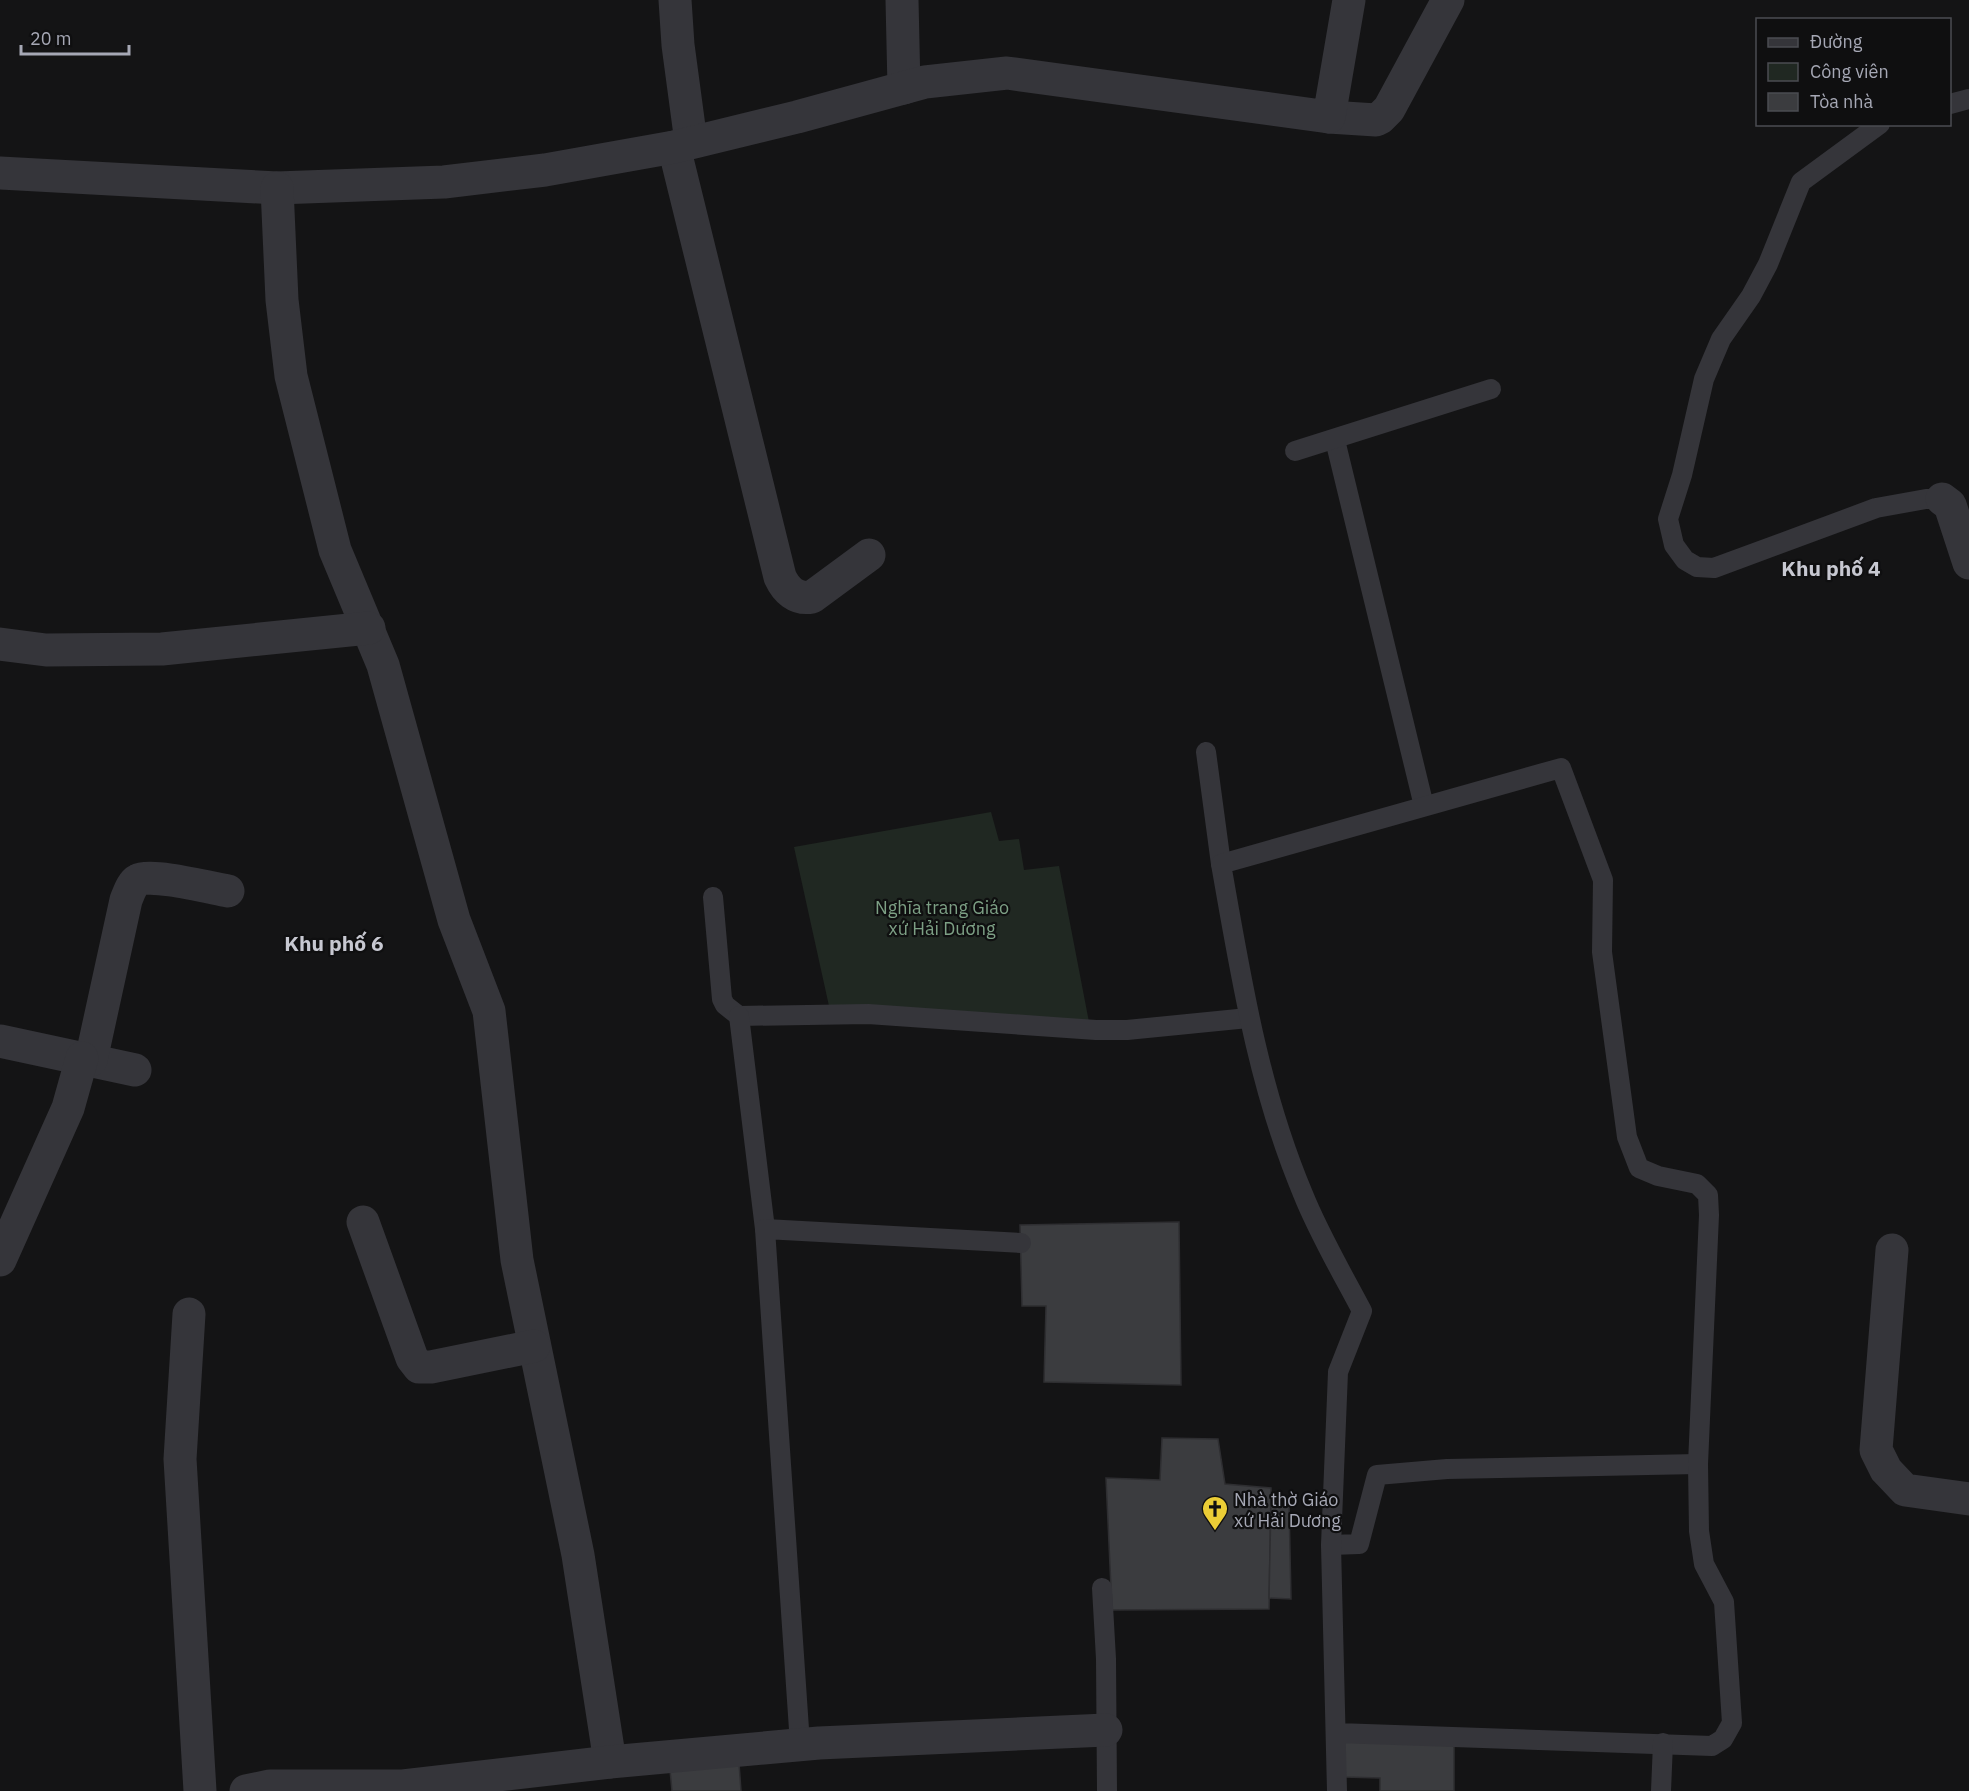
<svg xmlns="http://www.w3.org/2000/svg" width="1969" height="1791" font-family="'IBM Plex Sans',sans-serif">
<rect width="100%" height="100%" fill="#141415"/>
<path fill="#202822" d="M991,812L999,841L1019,839L1024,870L1059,866L1089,1022L829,1006L794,847Z"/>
<g fill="#3b3c3f" stroke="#2e2e31" stroke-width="1.5">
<path d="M1179,1222L1181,1385L1044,1382L1046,1306H1022L1020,1225Z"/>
<path d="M1162,1438L1218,1439L1225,1484L1271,1488L1269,1609L1112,1610L1106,1478L1160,1480Z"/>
<path d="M1271,1501L1289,1502L1291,1599L1269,1598Z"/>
<path d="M1344,1741L1454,1745V1791H1380V1778L1344,1777Z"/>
<path d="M739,1763L741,1791H672L670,1770Z"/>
</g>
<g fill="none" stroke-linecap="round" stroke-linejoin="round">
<g stroke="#35353a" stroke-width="20">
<path d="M1950,104L1969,99"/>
<path d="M1880,124L1801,182L1768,264L1751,296L1721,339L1704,379L1682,475L1668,519L1674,545L1685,560L1697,567L1714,568L1876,508L1926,499H1942"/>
<path d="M1335,440L1424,806"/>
<path d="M1295,451L1491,389"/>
<path d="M1206,752L1221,864"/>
<path d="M713,897L722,999L725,1005L739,1016L868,1014L1096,1030H1127L1248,1018"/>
<path d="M739,1016L765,1229"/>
<path d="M1331,1545L1359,1544L1377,1475L1447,1469L1698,1464"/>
<path d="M1102,1588L1106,1659L1107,1791"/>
<path d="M1337,1733L1712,1746L1723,1739L1732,1723L1724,1602L1704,1564L1699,1531L1698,1464L1709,1215L1708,1195L1697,1184L1658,1176L1639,1168L1627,1137L1602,952L1603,880L1561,768L1221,864C1241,977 1258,1087 1303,1194C1319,1234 1342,1273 1362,1311L1338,1372L1331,1545L1337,1791"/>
<path d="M800,1744L765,1229L1021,1243"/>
<path d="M1661,1791L1663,1743"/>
</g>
<g stroke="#35353a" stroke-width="33">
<path d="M675,0L678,45L691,142"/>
<path d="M902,0L904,88"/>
<path d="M1329,117L1376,120L1380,118L1389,109L1448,0"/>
<path d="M674,147L780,577C786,590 796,600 812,597L869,555"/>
<path d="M0,173L277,188L444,182L545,170L674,147L797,117L925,82L1007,73L1329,117L1349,0"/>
<path d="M277,188L282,300L291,376L335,550L383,665L454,920L489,1011L517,1260L578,1555L610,1762"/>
<path d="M1942,499L1950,505L1969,563"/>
<path d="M0,644L46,650L162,649L369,628"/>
<path d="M0,1041L135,1070"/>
<path d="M91,1060L126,900C129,893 132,883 138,880C150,873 211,888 228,891"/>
<path d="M363,1222L412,1358L419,1367H431L534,1346"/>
<path d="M1892,1250L1876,1450L1886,1470L1905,1490L1969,1499"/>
<path d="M0,1260L68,1108L82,1058"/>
<path d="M189,1314L180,1459L200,1791"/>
<path d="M246,1791L270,1786H403L610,1762L819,1743L1106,1730"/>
</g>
</g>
<defs>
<symbol id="church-pin" viewBox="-11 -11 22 30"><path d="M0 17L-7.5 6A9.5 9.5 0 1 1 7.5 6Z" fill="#ebcd36" stroke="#0f0f10"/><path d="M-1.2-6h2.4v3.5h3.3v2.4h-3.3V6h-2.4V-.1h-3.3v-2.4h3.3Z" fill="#111"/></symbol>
</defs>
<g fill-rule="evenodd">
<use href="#church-pin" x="1200" y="1494" width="30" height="40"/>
</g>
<g text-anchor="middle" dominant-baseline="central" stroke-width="4.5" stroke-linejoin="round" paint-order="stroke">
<g font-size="18" fill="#7da085" stroke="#0f0f10">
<text x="942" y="907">Nghĩa trang Giáo<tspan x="942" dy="21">xứ Hải Dương</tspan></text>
</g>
<g font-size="18" fill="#a6a8b5" stroke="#0f0f10" text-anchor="start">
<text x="1234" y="1499">Nhà thờ Giáo<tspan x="1234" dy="21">xứ Hải Dương</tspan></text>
</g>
<g font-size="21" font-weight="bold" fill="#c7c8d1" stroke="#0f0f10">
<text x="1831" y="568">Khu phố 4</text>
<text x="334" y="943">Khu phố 6</text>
</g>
</g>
<rect x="1756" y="18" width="195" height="108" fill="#0f0f10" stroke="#4b4c52" stroke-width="1.5"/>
<rect x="1768" y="38" width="30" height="9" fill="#35353a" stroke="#4b4c52" stroke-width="1.5"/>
<text x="1810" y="48" font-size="18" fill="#a6a8b5">Đường</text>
<rect x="1768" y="63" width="30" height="18" fill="#202822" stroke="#4b4c52" stroke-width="1.5"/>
<text x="1810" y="78" font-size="18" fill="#a6a8b5">Công viên</text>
<rect x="1768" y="93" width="30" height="18" fill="#3b3c3f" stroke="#4b4c52" stroke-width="1.5"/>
<text x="1810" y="108" font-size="18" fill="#a6a8b5">Tòa nhà</text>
<path d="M21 45v9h108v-9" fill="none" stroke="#a6a8b5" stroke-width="3"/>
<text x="30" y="45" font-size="18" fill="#a6a8b5" stroke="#0f0f10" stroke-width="4.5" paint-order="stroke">20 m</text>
</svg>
